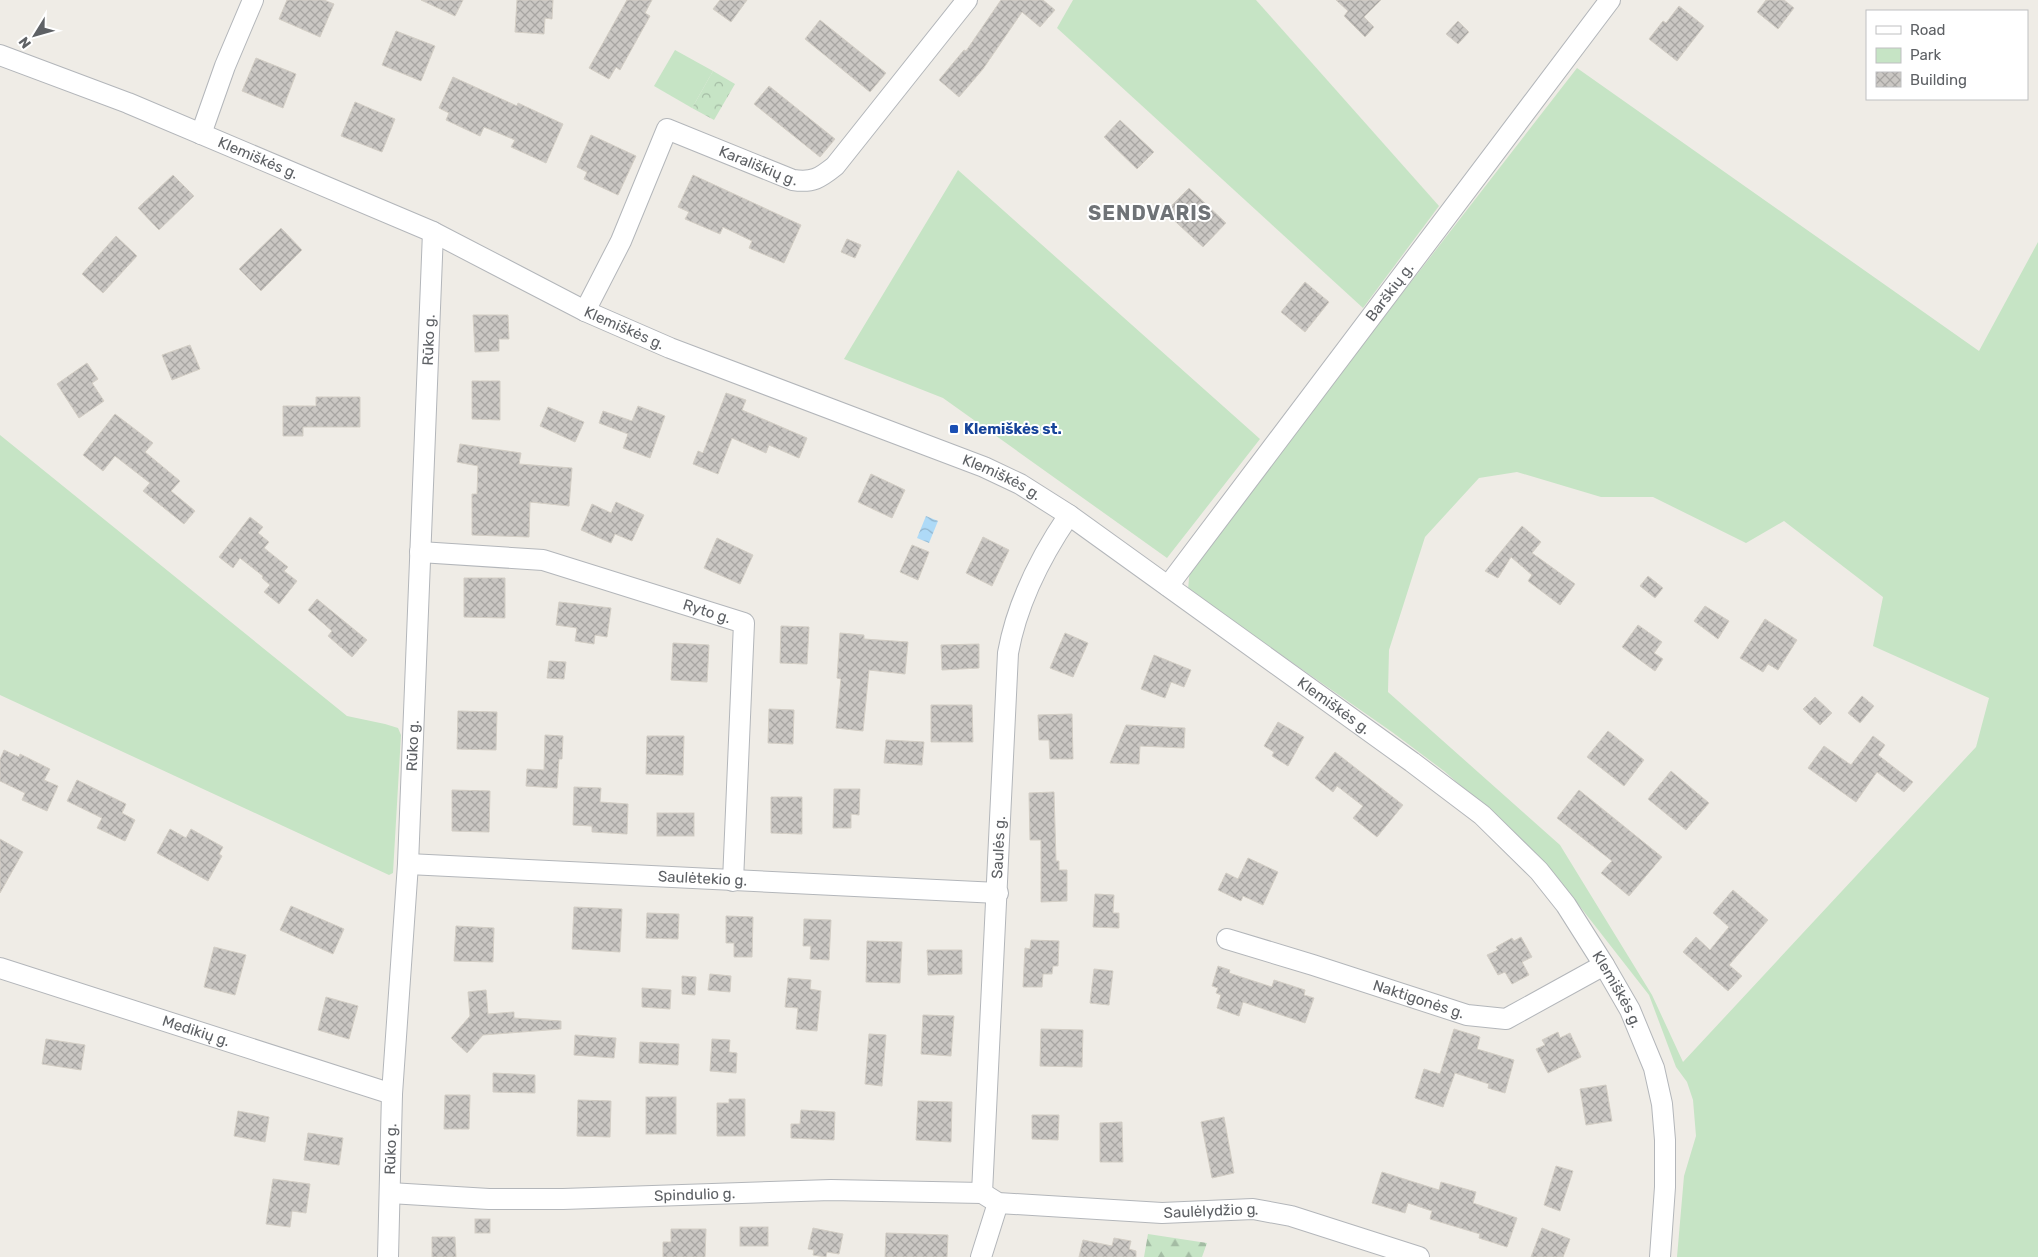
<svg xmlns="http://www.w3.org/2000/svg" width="2038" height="1257" font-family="Rubik,sans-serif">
<defs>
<pattern id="forest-firs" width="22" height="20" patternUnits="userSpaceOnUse" patternTransform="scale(1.25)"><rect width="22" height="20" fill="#c6e4c5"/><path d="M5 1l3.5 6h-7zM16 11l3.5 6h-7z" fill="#a4bca4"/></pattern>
<pattern id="park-crowns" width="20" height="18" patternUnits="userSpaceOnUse" patternTransform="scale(1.25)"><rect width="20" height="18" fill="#c6e4c5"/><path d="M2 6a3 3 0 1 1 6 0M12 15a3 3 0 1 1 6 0" fill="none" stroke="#a4bca4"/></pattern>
<pattern id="water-waves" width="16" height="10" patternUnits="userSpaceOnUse" patternTransform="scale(1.25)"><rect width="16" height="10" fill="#aedaf7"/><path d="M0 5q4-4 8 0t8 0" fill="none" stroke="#91b4cc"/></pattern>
<pattern id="building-cross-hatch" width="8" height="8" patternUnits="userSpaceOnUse" patternTransform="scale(1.25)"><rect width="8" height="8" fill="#cac7c3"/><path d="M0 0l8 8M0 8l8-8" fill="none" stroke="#a7a5a2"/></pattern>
</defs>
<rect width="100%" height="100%" fill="#efece6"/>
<g fill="#c6e4c5" fill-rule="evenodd">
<path d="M1073,0H1256L1439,206L1363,308L1057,28Z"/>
<path d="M675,50L713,71L692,108L654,86Z"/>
<path d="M1577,68L1979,351L2038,242V1257H1677L1684,1176L1696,1136L1693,1100L1687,1082L1676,1067L1649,995L1553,872L1502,822L1444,771L1392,732L1188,590L1190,567ZM1517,472L1601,497H1653L1746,543L1784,521L1883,597L1873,646L1989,698L1976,747L1683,1062L1652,995L1560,845L1388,692L1389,650L1425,537L1479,478Z"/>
<path d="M958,170L1260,439L1167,558L943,398L844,359Z"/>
<path d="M0,435L347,716L385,724L398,728L401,735L393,873L389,875L0,695Z"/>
</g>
<path fill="url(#forest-firs)" d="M1148,1234L1207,1243L1202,1257H1144Z"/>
<path fill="url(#park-crowns)" d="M713,71L735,84L714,120L692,108Z"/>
<path fill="url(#water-waves)" d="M926,516L938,521L929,543L917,538Z"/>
<g fill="url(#building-cross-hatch)" stroke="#d3cec5">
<path d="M287,0H324L334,4L320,37L279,19Z"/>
<path d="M421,0H463L455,16Z"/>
<path d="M517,0H553L552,19L545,18L544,34L515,32Z"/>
<path d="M627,0H652L645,13L650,16L620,70L616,67L609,79L589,68Z"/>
<path d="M720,0H747L731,22L713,9Z"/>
<path d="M1001,0H1043L1055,10L1040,27L1022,12L983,69L959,97L939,80L964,50L966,51Z"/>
<path d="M1336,0H1381L1364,17L1374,27L1365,37L1344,16L1348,11Z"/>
<path d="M1766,0H1784L1794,8L1778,29L1757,12Z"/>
<path d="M1679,6L1704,26L1677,61L1649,39L1663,21L1666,23Z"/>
<path d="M820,20L886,73L870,92L805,39Z"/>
<path d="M1458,21L1469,32L1458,44L1446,34Z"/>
<path d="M396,31L435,46L421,81L382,65Z"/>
<path d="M256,58L296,74L283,108L242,91Z"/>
<path d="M453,77L517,106L518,103L563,124L546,163L511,147L515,140L484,127L480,136L446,120L449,113L439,108Z"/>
<path d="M769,86L835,139L820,157L754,104Z"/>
<path d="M355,102L395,119L382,152L341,136Z"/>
<path d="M1120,120L1154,152L1137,169L1104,137Z"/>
<path d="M591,135L636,156L618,195L584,179L587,172L577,167Z"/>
<path d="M173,175L194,196L159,230L138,208Z"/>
<path d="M693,175L801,225L784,263L749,248L752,241L723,227L720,234L685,219L689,212L678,207Z"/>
<path d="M1189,188L1226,223L1203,247L1165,212Z"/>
<path d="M281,228L302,250L261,291L239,269Z"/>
<path d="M116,236L137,256L103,293L82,274Z"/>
<path d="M847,239L861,245L855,258L841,252Z"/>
<path d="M1305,282L1329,302L1305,332L1281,312Z"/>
<path d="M473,315H508L509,339H499V351L475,352Z"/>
<path d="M190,345L200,369L172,380L162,355Z"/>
<path d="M87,363L98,379L92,383L104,401L79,418L57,384Z"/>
<path d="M472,381H500V420L472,419Z"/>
<path d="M726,393L746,400L742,410L807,438L799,458L769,445L766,453L732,438L718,474L693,464L698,451L703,453Z"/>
<path d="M316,397H360V427H303V436H283V406H316Z"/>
<path d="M638,406L665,416L650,458L623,448L628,434L599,423L603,411L632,421Z"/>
<path d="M548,407L584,422L575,442L540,426Z"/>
<path d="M115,414L153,443L145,452L180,481L171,491L195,511L184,524L143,491L150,483L115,456L103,471L83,455Z"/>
<path d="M460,444L521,453L519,464L572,468L569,506L530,502L529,537L472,535V494H477L478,466L457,462Z"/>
<path d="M871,474L905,490L892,518L858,502Z"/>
<path d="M616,502L644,515L632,541L615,534L611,543L581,530L592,504L611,513Z"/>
<path d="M250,517L263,527L258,533L269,542L264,548L288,567L284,571L297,581L279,604L264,592L270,585L262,578L263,576L240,558L233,568L219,557Z"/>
<path d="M1522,526L1541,542L1532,553L1575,584L1560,605L1528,581L1532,575L1511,557L1498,578L1485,571Z"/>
<path d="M983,537L1009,550L992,586L966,573Z"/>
<path d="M717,538L753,555L740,584L704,568Z"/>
<path d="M912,545L929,552L918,580L900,572Z"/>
<path d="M1648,576L1663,588L1655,598L1640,586Z"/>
<path d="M464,578H505V618L464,617Z"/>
<path d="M317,599L367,640L352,657L328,636L332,631L308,610Z"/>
<path d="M559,602L611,608L607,637L595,635L594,644L575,641L577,628L556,625Z"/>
<path d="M1705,606L1729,621L1718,639L1694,621Z"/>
<path d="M1765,619L1797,640L1778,670L1768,664L1763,672L1740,658Z"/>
<path d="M1638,625L1662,642L1654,653L1663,659L1655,671L1622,647Z"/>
<path d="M781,626L809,627L807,664L780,663Z"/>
<path d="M840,633L864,635V639L908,642L905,674L869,670L863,731L836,728L841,679L837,678Z"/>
<path d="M1065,633L1088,643L1073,677L1050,668Z"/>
<path d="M673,643L709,645L707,682L671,680Z"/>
<path d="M979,644V668L942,670L941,645Z"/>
<path d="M1154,655L1191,670L1184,687L1171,682L1165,698L1141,689Z"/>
<path d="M549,661L566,662L564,679L547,678Z"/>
<path d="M1862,696L1874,706L1860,723L1848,713Z"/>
<path d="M1815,697L1832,713L1820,725L1803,709Z"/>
<path d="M931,705H972L973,742H931Z"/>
<path d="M769,709L794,710L793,744L768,743Z"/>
<path d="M458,711L497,712L496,750L457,749Z"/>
<path d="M1072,714L1073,759H1050L1049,740H1039L1038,715Z"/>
<path d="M1278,722L1304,737L1288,766L1272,756L1274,752L1264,746Z"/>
<path d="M1126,725L1185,728L1184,748L1140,746L1139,764L1110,763Z"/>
<path d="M1608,731L1644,760L1624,786L1587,757Z"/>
<path d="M545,735L563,736L562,759H559L557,788L526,786L527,769L544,770Z"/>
<path d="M647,736H684L683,775L646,774Z"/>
<path d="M1873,736L1885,745L1878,755L1913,782L1904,792L1877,772L1856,802L1808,768L1824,746L1851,765Z"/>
<path d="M886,740L924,742L922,765L884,763Z"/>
<path d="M4,750L19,757L20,754L50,769L44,780L58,786L47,811L22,800L25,793L0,781V760Z"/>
<path d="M1335,752L1403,805L1377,837L1353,818L1363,806L1337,786L1333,792L1315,778Z"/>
<path d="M1671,771L1709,803L1686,830L1648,799Z"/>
<path d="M77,780L126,804L122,813L135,820L125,841L97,828L102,818L67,801Z"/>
<path d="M574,787L601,788L600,802L628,804L627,834L592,832V826L573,825Z"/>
<path d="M834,789H860L859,815L851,814V828H833Z"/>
<path d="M452,790L490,791L489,832L452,831Z"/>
<path d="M1579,790L1662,857L1629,896L1601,873L1612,861L1557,818Z"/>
<path d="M1054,792L1056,861H1059V870H1067V901L1041,902V840H1030L1029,793Z"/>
<path d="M771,797H802V834L771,833Z"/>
<rect x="657" y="813" width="37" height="23"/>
<path d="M170,829L186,838L191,829L223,847L219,854L222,856L208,881L157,853Z"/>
<path d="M0,839L23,852L0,893Z"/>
<path d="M1248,858L1278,872L1263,905L1243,896L1241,901L1218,890L1226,873L1238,879Z"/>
<path d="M1733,890L1768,920L1729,965L1742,976L1728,991L1683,952L1696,937L1710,950L1729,927L1713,913Z"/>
<path d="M1095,894L1114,895L1113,913H1119V928L1093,927Z"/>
<path d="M291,906L344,929L333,954L280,930Z"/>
<path d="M574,907L622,909L620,952L572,949Z"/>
<path d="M647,913L679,914L678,939L646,938Z"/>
<path d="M726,916L753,917L752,957H734V943H726Z"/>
<path d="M804,919L831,920L829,960L810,959L811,946H803Z"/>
<path d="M456,926L494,928L493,962L454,961Z"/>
<path d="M1521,937L1532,957L1522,962L1529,975L1512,984L1505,972L1498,975L1487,955L1498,950L1496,947L1512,938L1514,941Z"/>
<path d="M1031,940L1059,941L1058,966H1053L1052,974H1043L1042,987H1023L1025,948L1030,949Z"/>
<path d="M867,941L902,942L900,983L866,982Z"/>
<path d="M214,947L246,955L235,995L204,987Z"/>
<path d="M927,950H962V974L928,975Z"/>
<path d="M1218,966L1230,970L1229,973L1272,987L1274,980L1305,990L1304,995L1314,998L1305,1023L1243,1002L1239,1016L1217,1008L1221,995L1216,993L1218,988L1212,986Z"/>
<path d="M1094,969L1113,971L1109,1005L1090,1003Z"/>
<path d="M710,974L731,976L730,992L708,990Z"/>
<path d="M682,976L696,977L695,995L682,994Z"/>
<path d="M788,978L811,980L810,989L821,991L817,1031L796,1029L798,1008L785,1007Z"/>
<path d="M642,988L671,990L670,1009L642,1007Z"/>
<path d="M486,990L488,1014L514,1012V1018L561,1021V1029L483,1035L467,1053L451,1038L470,1016L468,992Z"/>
<path d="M326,997L358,1006L349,1039L318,1030Z"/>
<path d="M923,1015L954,1016L951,1056L921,1054Z"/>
<path d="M1041,1029L1083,1030L1082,1067L1040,1066Z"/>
<path d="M1454,1029L1480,1037L1477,1049L1514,1060L1505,1093L1488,1088L1489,1084L1455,1073L1443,1107L1415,1098L1424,1069L1440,1074Z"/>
<path d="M1558,1032L1560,1038L1570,1033L1581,1057L1548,1073L1536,1049L1545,1045L1542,1040Z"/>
<path d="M869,1034L886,1035L882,1086L865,1084Z"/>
<path d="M575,1035L616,1038L614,1058L574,1055Z"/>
<path d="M46,1039L85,1045L81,1070L42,1064Z"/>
<path d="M712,1039L730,1040L729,1052L737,1053L736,1073L710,1071Z"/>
<path d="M640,1042L679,1044L678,1065L639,1063Z"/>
<path d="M493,1073L535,1075V1093L493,1092Z"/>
<path d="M1606,1085L1612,1121L1586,1125L1580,1089Z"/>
<path d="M445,1095H470L469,1129H444Z"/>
<rect x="646" y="1097" width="30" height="37"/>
<path d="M729,1099H745V1136H717V1103H729Z"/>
<path d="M578,1100L611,1101L610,1137L577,1136Z"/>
<path d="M918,1101L952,1102L951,1142L916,1140Z"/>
<path d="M801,1110L835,1112L834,1140L791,1138V1124H800Z"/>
<path d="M238,1111L269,1117L265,1142L234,1136Z"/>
<path d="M1032,1115H1059L1058,1140L1032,1139Z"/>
<path d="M1224,1117L1234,1173L1212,1178L1201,1122Z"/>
<path d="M1122,1122L1123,1162H1100V1123Z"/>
<path d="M308,1133L343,1138L339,1165L304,1160Z"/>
<path d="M1556,1166L1573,1171L1560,1211L1544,1205Z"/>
<path d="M1382,1172L1439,1190L1441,1182L1476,1192L1473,1203L1517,1218L1507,1247L1479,1238L1480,1234L1430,1219L1432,1211L1408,1203L1405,1213L1372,1203Z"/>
<path d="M273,1179L310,1184L306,1213L292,1211L290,1227L266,1224Z"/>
<rect x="475" y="1219" width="15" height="14"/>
<rect x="740" y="1227" width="28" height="19"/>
<path d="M813,1228L843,1234L839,1254L827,1252L826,1257L813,1255L814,1250L808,1249Z"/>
<path d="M1542,1228L1570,1239L1563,1257H1531Z"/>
<path d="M671,1229H706L705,1257H663V1242H671Z"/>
<path d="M886,1233L948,1235L947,1257H885Z"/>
<path d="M432,1237H455L456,1257H432Z"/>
<path d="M1114,1238L1131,1241L1129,1249L1136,1251V1257H1079L1083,1240L1112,1246Z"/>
</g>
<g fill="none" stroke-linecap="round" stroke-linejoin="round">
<defs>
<g id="minor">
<path id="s1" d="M0,55L128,103L433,232L585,311L670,348L984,467L1020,484L1069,515L1412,762L1482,815L1539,871L1566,905L1604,965L1630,1010L1654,1068L1662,1104L1665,1140V1187L1660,1257"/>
<path d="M201,134L225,66L253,0"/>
<path id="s2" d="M585,311L621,241L667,129L793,180C813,183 820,178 835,166L967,0"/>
<path id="s3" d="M420,552L543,560L744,623L733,881"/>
<path id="s4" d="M1168,586L1610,0"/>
<path id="s5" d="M408,864L998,893"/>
<path id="s6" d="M1227,939L1313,965L1467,1015L1506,1019L1604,965"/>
<path id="s7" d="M0,968L392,1094"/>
<path id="s8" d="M390,1193L489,1199H563L831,1190L982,1193L998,1203L1162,1213L1253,1209L1291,1216L1419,1257"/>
<path id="s9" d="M982,1193L1008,653C1017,603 1041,556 1069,515"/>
<path id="s10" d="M388,1257L392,1094L408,864L433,232"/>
<path d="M981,1257L998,1203"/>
</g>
</defs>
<use href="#minor" stroke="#b3b6ba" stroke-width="22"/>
<use href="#minor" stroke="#fff" stroke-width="20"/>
</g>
<rect fill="#1a4fb4" stroke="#fff" stroke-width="2" x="949" y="424" width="10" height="10" rx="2.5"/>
<g text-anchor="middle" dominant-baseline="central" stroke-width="4" stroke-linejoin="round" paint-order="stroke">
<g font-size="15" fill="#5e6165" stroke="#fff">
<text stroke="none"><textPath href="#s1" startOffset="278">Klemiškės g.</textPath></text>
<text stroke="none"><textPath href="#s2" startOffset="298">Karališkių g.</textPath></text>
<text stroke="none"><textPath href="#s4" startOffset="368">Barškių g.</textPath></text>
<text stroke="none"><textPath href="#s1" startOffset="682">Klemiškės g.</textPath></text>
<text stroke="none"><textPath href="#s10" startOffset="918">Rūko g.</textPath></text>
<text stroke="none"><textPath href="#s1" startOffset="1088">Klemiškės g.</textPath></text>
<text stroke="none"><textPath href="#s3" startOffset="295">Ryto g.</textPath></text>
<text stroke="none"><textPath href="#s1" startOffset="1492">Klemiškės g.</textPath></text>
<text stroke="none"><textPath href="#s10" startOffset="512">Rūko g.</textPath></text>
<text stroke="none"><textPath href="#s9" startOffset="346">Saulės g.</textPath></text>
<text stroke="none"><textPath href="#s5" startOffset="295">Saulėtekio g.</textPath></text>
<text stroke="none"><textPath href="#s1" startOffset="1898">Klemiškės g.</textPath></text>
<text stroke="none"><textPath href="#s6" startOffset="201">Naktigonės g.</textPath></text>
<text stroke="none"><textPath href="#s7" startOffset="206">Medikių g.</textPath></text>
<text stroke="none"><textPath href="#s10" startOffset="108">Rūko g.</textPath></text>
<text stroke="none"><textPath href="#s8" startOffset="305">Spindulio g.</textPath></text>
<text stroke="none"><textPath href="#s8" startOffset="825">Saulėlydžio g.</textPath></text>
</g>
<g font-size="15" font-weight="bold" fill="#164399" stroke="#fff" text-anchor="start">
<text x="964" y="429">Klemiškės st.</text>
</g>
<g font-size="20" font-weight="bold" letter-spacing="1" fill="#6f7377" stroke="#fff">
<text x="1150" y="213">SENDVARIS</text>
</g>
</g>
<rect x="1866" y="10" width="162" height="90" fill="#ffffff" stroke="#bfc0c1"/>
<rect x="1876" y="26" width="25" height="8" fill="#ffffff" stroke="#bfc0c1"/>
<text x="1910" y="35" font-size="15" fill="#5e6165">Road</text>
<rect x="1876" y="48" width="25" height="15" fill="#c6e4c5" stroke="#bfc0c1"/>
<text x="1910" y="60" font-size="15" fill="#5e6165">Park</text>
<rect x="1876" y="72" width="25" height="15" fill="url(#building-cross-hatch)" stroke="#bfc0c1"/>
<text x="1910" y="85" font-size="15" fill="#5e6165">Building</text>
<g transform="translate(35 35) rotate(233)" stroke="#ffffff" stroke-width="4" paint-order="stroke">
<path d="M0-4L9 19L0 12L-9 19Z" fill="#5e6165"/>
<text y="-8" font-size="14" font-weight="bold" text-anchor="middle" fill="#5e6165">N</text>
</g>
</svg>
